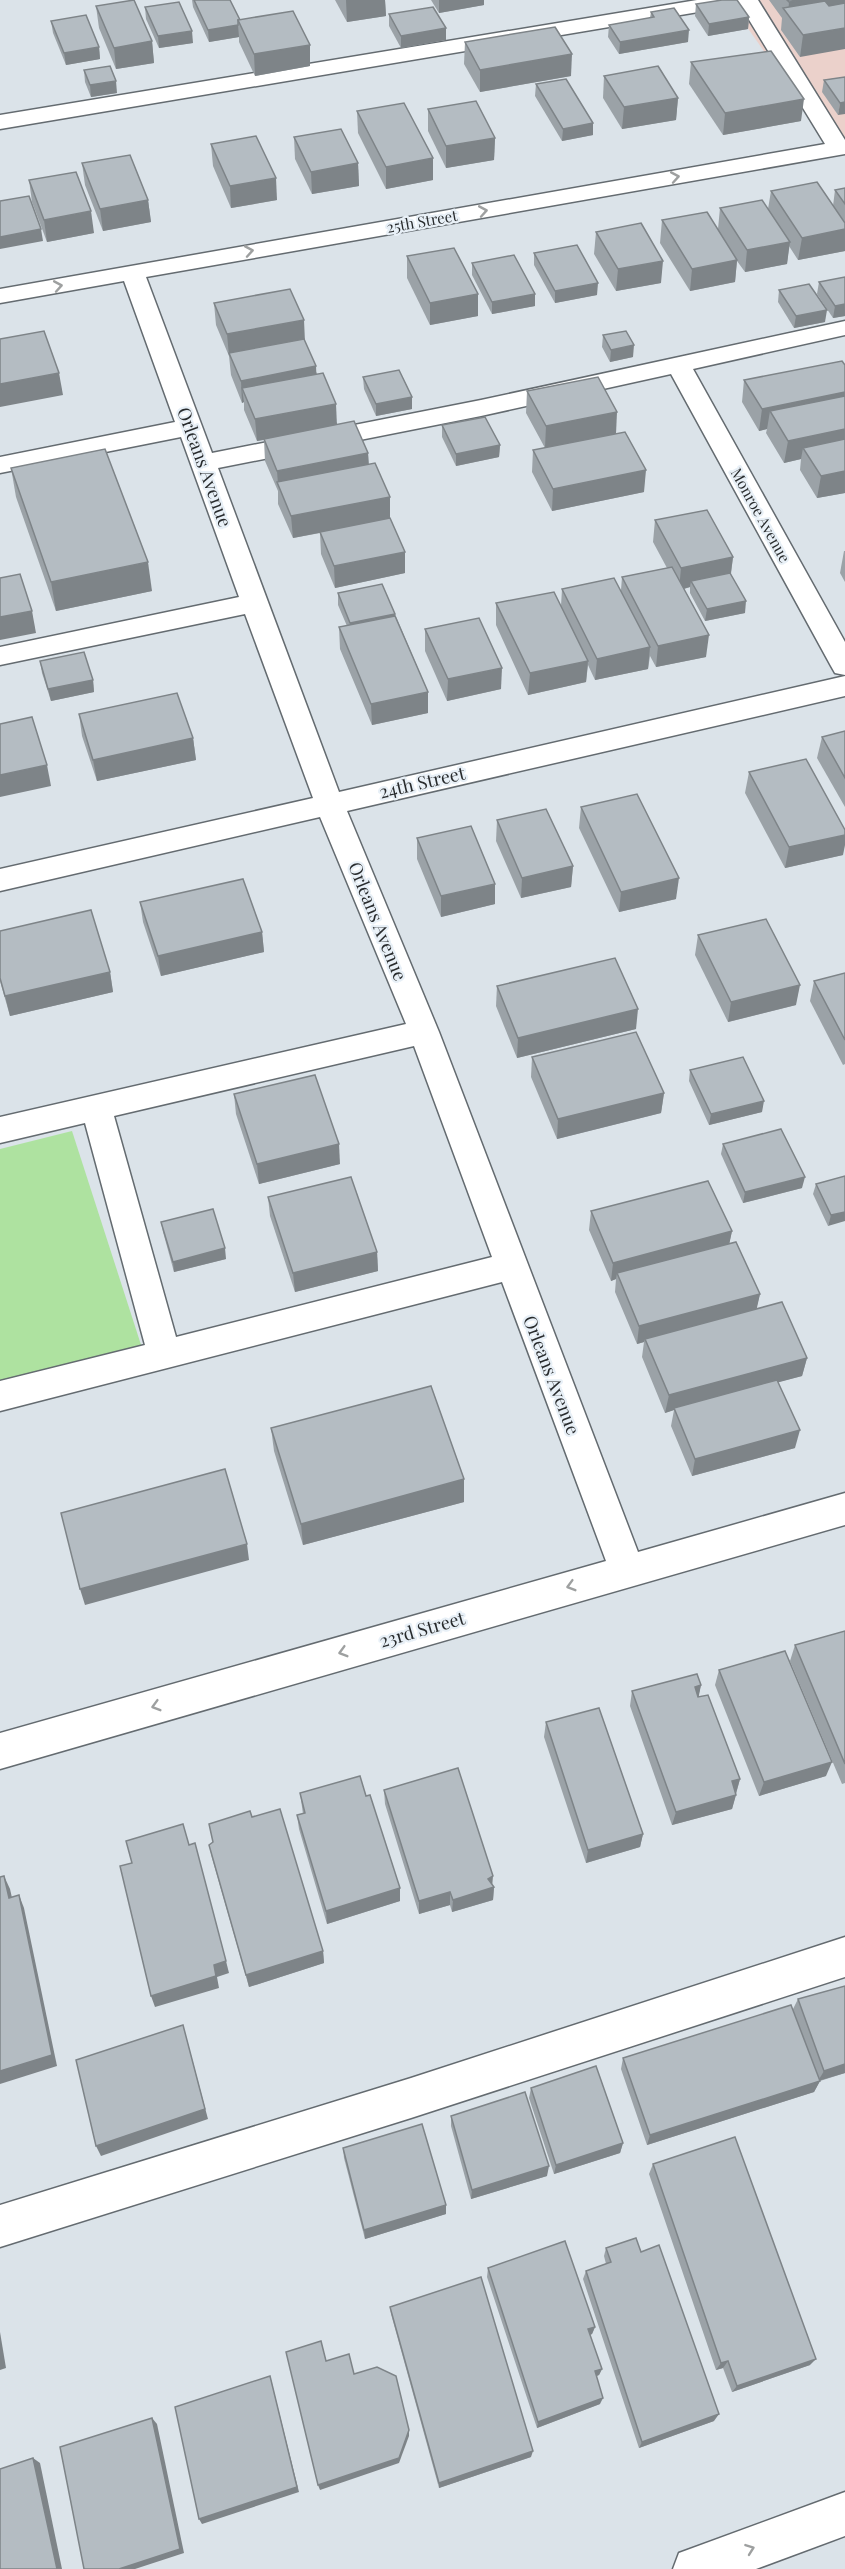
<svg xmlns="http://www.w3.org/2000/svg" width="845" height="2569" font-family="'Playfair Display',serif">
<rect width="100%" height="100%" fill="#dbe3e9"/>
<path fill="#ebd1cb" d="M728,0H845V155L817,127Z"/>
<path fill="#aee2a0" d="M72,1131L143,1351L0,1387V1149Z"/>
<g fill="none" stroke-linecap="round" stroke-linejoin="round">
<defs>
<g id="minor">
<path d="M697,0H758L845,140V154L146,277L212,453L481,400L845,321V335L693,369L845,642V675L835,673L831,666L671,374L481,416L218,468L339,792L845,676V696L347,811L439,1032L638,1552L845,1493V1525L0,1769V1733L606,1561L502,1282L0,1411V1381L145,1345L85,1123L0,1143V1117L406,1024L320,817L0,891V869L313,798L245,614L0,665V647L239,597L181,437L0,473V457L175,422L124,281L0,303V289L825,144L740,5L0,129V115ZM414,1046L492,1257L176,1337L114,1116Z"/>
<path d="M845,1937V1977L411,2118L0,2247V2205L411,2078Z"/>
<path d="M845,2492V2536L756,2569H673L679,2553Z"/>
</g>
</defs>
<use href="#minor" stroke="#646b70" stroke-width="3"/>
<use href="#minor" fill="#fff" fill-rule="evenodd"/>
</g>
<g fill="#9ba2a7">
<path d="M192,0H230L240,20L310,66L255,76L239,42V37L209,42L193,7Z"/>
<path d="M335,0H385L386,16L347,22Z"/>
<path d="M431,0H484V5L439,13Z"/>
<path d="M769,0H845L800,57L781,30L782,18Z"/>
<path d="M696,4L749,17L748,29L708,36L695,16Z"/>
<path d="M96,6L152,41L154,63L116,69L99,28Z"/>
<path d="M145,7L193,43L159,48L146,19Z"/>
<path d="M651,12L688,42L619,54L608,37L609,25L650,18Z"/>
<path d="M389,14L446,28V40L401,48L389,26Z"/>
<path d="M51,21L99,47L100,59L66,65L53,33Z"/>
<path d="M465,42L571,76L480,92L464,64Z"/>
<path d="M691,62L801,121L723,135L689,84Z"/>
<path d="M84,70L117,93L91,97L85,82Z"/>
<path d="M604,76L678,98L676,120L622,129L603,98Z"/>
<path d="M845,77L838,115L822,92L824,80Z"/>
<path d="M536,84L593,123V135L562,141L535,96Z"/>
<path d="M428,109L495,138L494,160L446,168L428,131Z"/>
<path d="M357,111L433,180L386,189L358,133Z"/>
<path d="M294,137L358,163L359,186L312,194L295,159Z"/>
<path d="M211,144L277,200L231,208L213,166Z"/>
<path d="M82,163L148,200L151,222L103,231L85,185Z"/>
<path d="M29,180L94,233L47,242L32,202Z"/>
<path d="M845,188V251L798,260L789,246L787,264L745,272L737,261L735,282L690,291L660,243L662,220L718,229L720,208L768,209L771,191L833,206L835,190Z"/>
<path d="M596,232L661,283L616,291L594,254Z"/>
<path d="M534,253L597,295L555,303L534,265Z"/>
<path d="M407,256L478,294V316L430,325L407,278Z"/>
<path d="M472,263L535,294V306L492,314L472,275Z"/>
<path d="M845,277V316L833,318L817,294L819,282Z"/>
<path d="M779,290L825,322L794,328L778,302Z"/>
<path d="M214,303L304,340L317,374L337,424L368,453L369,464L390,519L405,573L335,588L321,554L320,533L293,538L278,504V491L265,461L264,440L257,441L244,410V402L242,403L231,375L229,356L216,325Z"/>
<path d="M603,335L633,357L610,362L602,347Z"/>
<path d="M845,365V493L817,498L800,470L801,459L784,463L766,433L767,429L759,431L742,402L744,380Z"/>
<path d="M363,377L412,397V409L376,416L364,389Z"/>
<path d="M527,391L616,434L644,492L552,511L532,472L533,450L545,448L526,413Z"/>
<path d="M442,425L500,445L499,457L456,466L442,437Z"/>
<path d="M11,468L152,591L56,611L16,497Z"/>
<path d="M655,520L733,557L731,574L745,613L705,621L690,593V587L684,589L706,657L656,667L650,656L648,669L595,680L588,665L586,682L528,695L496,625V603L561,606L562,589L621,590L622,577L667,568L653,542Z"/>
<path d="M844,551H845V582L840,573Z"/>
<path d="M338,593L395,614L428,692V713L372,725L340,649L339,627L347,626L338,605Z"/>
<path d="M425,629L501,689L447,701L425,651Z"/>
<path d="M40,661L93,680L94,692L51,701L42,673Z"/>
<path d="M79,714L193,738L196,760L97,781L82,736Z"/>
<path d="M845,731V807L817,758L822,737Z"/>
<path d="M749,772L843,855L785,868L745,793Z"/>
<path d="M581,807L676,899L619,912L579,828Z"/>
<path d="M497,820L573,866L571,887L521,898L496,841Z"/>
<path d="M417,838L495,904L441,917L417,859Z"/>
<path d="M140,902L262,932L264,952L161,976L143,922Z"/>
<path d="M0,931L110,972L113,992L10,1016L0,981Z"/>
<path d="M698,935L796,1005L728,1022L695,955Z"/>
<path d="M845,973V1064L843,1065L810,1001L814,981Z"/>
<path d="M497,986L636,1029L517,1058L496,1006Z"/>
<path d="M532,1057L664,1093L661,1113L557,1139L531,1077Z"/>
<path d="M690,1070L762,1112L709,1125L689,1081Z"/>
<path d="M234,1094L340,1164L259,1184L236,1114Z"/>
<path d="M723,1144L802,1188L743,1203L721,1154Z"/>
<path d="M845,1176L828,1226L813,1194L816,1184Z"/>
<path d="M268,1197L377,1252L378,1271L295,1292L270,1216Z"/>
<path d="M591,1211L732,1231L729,1244L760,1294L756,1309L807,1358L802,1376L778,1382L795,1448L692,1476L671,1426L674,1410L665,1413L642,1357L644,1342L637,1344L615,1292L616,1279L611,1281L589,1230Z"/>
<path d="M161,1222L226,1259L174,1272L163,1232Z"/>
<path d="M271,1428L464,1502L303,1545L274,1451Z"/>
<path d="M845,1631V1783L842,1784L790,1661L795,1645Z"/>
<path d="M719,1670L826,1776L759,1796L715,1685Z"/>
<path d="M701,1685L698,1697L740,1779L732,1809L672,1825L630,1706L632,1691Z"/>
<path d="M546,1722L643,1834L640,1847L586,1863L544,1737Z"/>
<path d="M384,1790L494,1887L493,1900L452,1912L450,1905L419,1914L385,1804Z"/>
<path d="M300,1793L400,1901L327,1924L299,1829L297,1815L303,1814Z"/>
<path d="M209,1824L323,1951L324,1963L249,1987L212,1858L209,1845L213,1843Z"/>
<path d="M845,1986V2073L820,2081L814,2092L647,2145L621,2069L623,2058L793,2009L798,1999Z"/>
<path d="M531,2088L623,2143L620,2153L554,2174L529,2098Z"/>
<path d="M451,2116L547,2176L471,2199L451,2126Z"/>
<path d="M343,2148L446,2214L365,2239L344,2158Z"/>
<path d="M653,2164L810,2365L732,2392L723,2368L716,2370L649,2174Z"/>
<path d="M606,2248L641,2252L714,2421L639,2448L583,2279L586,2271L606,2264L604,2256Z"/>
<path d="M488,2268L595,2327L592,2334L590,2335L602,2369L599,2375L596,2376L600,2404L537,2428L487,2277Z"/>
<path d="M390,2307L531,2457L439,2488L391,2314Z"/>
</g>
<g fill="#7e8488">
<path d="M346,0H385L386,16L347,22Z"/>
<path d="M439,0H484V5L439,13Z"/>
<path d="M804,0H845V14H788L789,2Z"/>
<path d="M749,17L748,29L708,36L709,24Z"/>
<path d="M238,25L239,37L209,42L208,30Z"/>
<path d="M446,28V40L401,48V36Z"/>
<path d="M845,28V49L800,57L803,35Z"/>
<path d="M689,30L688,42L619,54L620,42Z"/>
<path d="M192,31L193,43L159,48L158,36Z"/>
<path d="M152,41L154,63L116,69L114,48Z"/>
<path d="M310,45V66L255,76L254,54Z"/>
<path d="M99,47L100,59L66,65L64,53Z"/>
<path d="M572,54L571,76L480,92V70Z"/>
<path d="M116,81L117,93L91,97L90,85Z"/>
<path d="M678,98L676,120L622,129L624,107Z"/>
<path d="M804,99L801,121L723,135L725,113Z"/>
<path d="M845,102V114L838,115L840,103Z"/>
<path d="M593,123V135L562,141L563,129Z"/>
<path d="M495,138L494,160L446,168V146Z"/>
<path d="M433,158V180L386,189V167Z"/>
<path d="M358,163L359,186L312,194L311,172Z"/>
<path d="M276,178L277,200L231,208L230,186Z"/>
<path d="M148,200L151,222L103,231L100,209Z"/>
<path d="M91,211L94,233L47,242L44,220Z"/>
<path d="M41,229L43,241L0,249V237Z"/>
<path d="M845,229V251L798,260L802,238Z"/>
<path d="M790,242L787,264L745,272L747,250Z"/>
<path d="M737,260L735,282L690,291L692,269Z"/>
<path d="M663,261L661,283L616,291L618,269Z"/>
<path d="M598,283L597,295L555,303V291Z"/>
<path d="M478,294V316L430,325V303Z"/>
<path d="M535,294V306L492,314V302Z"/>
<path d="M845,304V316L833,318L835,306Z"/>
<path d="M827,310L825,322L794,328L796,316Z"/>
<path d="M304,320L305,342L229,353V356L227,334Z"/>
<path d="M634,345L633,357L610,362L611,350Z"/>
<path d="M316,366L317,388H242L244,402L242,403L241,381Z"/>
<path d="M59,373L63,395L0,407V384Z"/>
<path d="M845,392V414L770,411L767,429L759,431L762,409Z"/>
<path d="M412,397V409L376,416V404Z"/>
<path d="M336,404L337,426L257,441L255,419Z"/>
<path d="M617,412L616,434L545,448L546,426Z"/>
<path d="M845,429V450L803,448L801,459L784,463L788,441Z"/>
<path d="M500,445L499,457L456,466V454Z"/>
<path d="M368,453L369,475L278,484L277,471Z"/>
<path d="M646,470L644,492L552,511L553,489Z"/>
<path d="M845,471V493L817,498L821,476Z"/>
<path d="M390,497V519L293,538L291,516Z"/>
<path d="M405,552V573L335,588L334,566Z"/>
<path d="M733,557L730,579L691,581L690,587L679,590L681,568Z"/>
<path d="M148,562L152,591L56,611L51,582Z"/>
<path d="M746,601L745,613L705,621L707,609Z"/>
<path d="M32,611L36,633L0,640V617Z"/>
<path d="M395,614V626L350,635V623Z"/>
<path d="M709,635L706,657L656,667L658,646Z"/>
<path d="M650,647L648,669L595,680L597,659Z"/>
<path d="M588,661L586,682L528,695L530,673Z"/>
<path d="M502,668L501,689L447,701L448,679Z"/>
<path d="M93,680L94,692L51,701L48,689Z"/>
<path d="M428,692V713L372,725L371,704Z"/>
<path d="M193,738L196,760L97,781L93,760Z"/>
<path d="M47,765L51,786L0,797V775Z"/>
<path d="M845,835V845L843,855L785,868L789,847Z"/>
<path d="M573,866L571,887L521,898L522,878Z"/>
<path d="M679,878L676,899L619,912L621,892Z"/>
<path d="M495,884V904L441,917V896Z"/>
<path d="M262,932L264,952L161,976L158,956Z"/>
<path d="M110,972L113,992L10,1016L5,996Z"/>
<path d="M800,985L796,1005L728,1022L731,1002Z"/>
<path d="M638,1009L636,1029L517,1058L518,1038Z"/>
<path d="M664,1093L661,1113L557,1139L558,1119Z"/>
<path d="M764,1101L762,1112L709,1125L711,1114Z"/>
<path d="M339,1144L340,1164L259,1184L257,1164Z"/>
<path d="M805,1177L802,1188L743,1203L745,1192Z"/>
<path d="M845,1212V1221L828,1226L831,1215Z"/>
<path d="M732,1231L728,1250L617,1273L616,1279L611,1281L613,1263Z"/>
<path d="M225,1248L226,1259L174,1272L173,1262Z"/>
<path d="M377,1252L378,1271L295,1292L293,1273Z"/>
<path d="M760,1294L756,1312L645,1339L644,1342L637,1344L639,1326Z"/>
<path d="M807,1358L802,1376L675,1410L674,1408V1410L665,1413L669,1395Z"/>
<path d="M800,1430L795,1448L692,1476L695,1459Z"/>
<path d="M464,1479V1502L303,1545L301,1524Z"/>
<path d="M247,1544L249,1560L85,1605L80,1589Z"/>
<path d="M701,1685L698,1700L695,1687Z"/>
<path d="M832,1762L826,1776L759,1796L764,1782Z"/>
<path d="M740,1779L736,1793L732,1781Z"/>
<path d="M736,1795L732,1809L672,1825L676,1812Z"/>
<path d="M643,1834L640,1847L586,1863L588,1850Z"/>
<path d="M4,1876L10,1889L15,1911L9,1898Z"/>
<path d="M493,1876L492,1888L494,1887L493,1900L452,1912L453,1900Z"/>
<path d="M400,1888V1901L327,1924L326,1911Z"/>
<path d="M450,1892V1905L419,1914V1901Z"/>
<path d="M19,1895L24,1908L57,2066L0,2084V2071Z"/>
<path d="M323,1951L324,1963L249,1987L246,1975Z"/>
<path d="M226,1961L229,1973L217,1977L219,1988L155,2007L151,1996L214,1965Z"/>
<path d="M183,2025L208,2119L101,2156L96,2146Z"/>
<path d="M845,2064V2073L818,2081L824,2071Z"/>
<path d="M820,2081L814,2092L647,2145L650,2135Z"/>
<path d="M623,2143L620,2153L554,2174L556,2165Z"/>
<path d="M549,2166L547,2176L471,2199L472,2190Z"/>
<path d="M446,2205V2214L365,2239L364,2230Z"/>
<path d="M595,2327L592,2334L585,2337L588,2329Z"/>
<path d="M0,2332L6,2368L0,2370Z"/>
<path d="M816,2359L810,2365L732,2392L737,2386Z"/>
<path d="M728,2361L723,2368L716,2370L721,2363Z"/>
<path d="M602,2369L599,2375L592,2378L595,2371Z"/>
<path d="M270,2376L299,2492L202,2524L199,2519Z"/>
<path d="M603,2398L600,2404L537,2428L538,2422Z"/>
<path d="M719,2414L714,2421L639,2448L642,2442Z"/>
<path d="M152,2418L157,2424L184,2553L135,2569H119Z"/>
<path d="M409,2430V2436L399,2463L320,2490L318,2485Z"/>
<path d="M533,2451L531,2457L439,2488V2483Z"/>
<path d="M33,2458L40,2463L62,2569H57Z"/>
</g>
<g fill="#b4bcc2" stroke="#7e8488" stroke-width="1.5">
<path d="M134,0L152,41L114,48L96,6Z"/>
<path d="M194,0H230L240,20H238V25L208,30Z"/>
<path d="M722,0H737L749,17L709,24L696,4Z"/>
<path d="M787,0H804L789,2Z"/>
<path d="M825,1L829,6L845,3V28L803,35L783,8Z"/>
<path d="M179,2L192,31L158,36L145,7Z"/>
<path d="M433,7L446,28L401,36L389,14Z"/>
<path d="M674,8L689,30L620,42L609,25L654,17L651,12Z"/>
<path d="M293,11L310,45L254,54L238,20Z"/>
<path d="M86,15L99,47L64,53L51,21Z"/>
<path d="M555,27L572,54L480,70L465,42Z"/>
<path d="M771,51L804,99L725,113L691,62Z"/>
<path d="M110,66L116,81L90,85L84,70Z"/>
<path d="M658,66L678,98L624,107L604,76Z"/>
<path d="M845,77V102L840,103L824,80Z"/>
<path d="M566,79L593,123L563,129L536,84Z"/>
<path d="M476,101L495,138L446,146L428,109Z"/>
<path d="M404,103L433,158L386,167L357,111Z"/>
<path d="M341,129L358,163L311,172L294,137Z"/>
<path d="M256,136L276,178L230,186L211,144Z"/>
<path d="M130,155L148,200L100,209L82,163Z"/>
<path d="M76,172L91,211L44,220L29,180Z"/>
<path d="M817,182L845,223V229L802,238L771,191Z"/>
<path d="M845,188V204L835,190Z"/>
<path d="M29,196L41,229L0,237V201Z"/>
<path d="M762,200L790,242L747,250L720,208Z"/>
<path d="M707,212L737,260L692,269L662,220Z"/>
<path d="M641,223L663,261L618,269L596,232Z"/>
<path d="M577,245L598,283L555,291L534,253Z"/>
<path d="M454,248L478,294L430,303L407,256Z"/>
<path d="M514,255L535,294L492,302L472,263Z"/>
<path d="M845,277V304L835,306L819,282Z"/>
<path d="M809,284L827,310L796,316L779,290Z"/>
<path d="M290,289L304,320L227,334L214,303Z"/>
<path d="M44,331L59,373L0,384V339Z"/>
<path d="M626,331L634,345L611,350L603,335Z"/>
<path d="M304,339L316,366L241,381L229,353Z"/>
<path d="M842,361L845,365V392L762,409L744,380Z"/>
<path d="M399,370L412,397L376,404L363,377Z"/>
<path d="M323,373L336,404L255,419L242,388Z"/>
<path d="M598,377L617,412L546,426L527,391Z"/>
<path d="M845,396V429L788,441L770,411Z"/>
<path d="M485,417L500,445L456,454L442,425Z"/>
<path d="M354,421L368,453L277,471L264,439Z"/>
<path d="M625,432L646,470L553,489L533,450Z"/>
<path d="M845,439V471L821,476L803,448Z"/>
<path d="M105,449L148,562L51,582L11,468Z"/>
<path d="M375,463L390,497L291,516L277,482Z"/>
<path d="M707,510L733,557L681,568L655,520Z"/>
<path d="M390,518L405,552L334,566L320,532Z"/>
<path d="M672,567L709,635L658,646L622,577Z"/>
<path d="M730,573L746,601L707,609L691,581Z"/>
<path d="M20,574L32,611L0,617V578Z"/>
<path d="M614,578L650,647L597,659L562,589Z"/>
<path d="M382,584L395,614L350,623L338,593Z"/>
<path d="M554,592L588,661L530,673L496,603Z"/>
<path d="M395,616L428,692L371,704L339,627Z"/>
<path d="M479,618L502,668L448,679L425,629Z"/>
<path d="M84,652L93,680L48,689L40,661Z"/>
<path d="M177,693L193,738L93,760L79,714Z"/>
<path d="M32,717L47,765L0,775V724Z"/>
<path d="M845,731V778L822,737Z"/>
<path d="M806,759L845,830V835L789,847L749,772Z"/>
<path d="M637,794L679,878L621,892L581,807Z"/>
<path d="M546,809L573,866L522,878L497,820Z"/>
<path d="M471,826L495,884L441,896L417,838Z"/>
<path d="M243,879L262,932L158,956L140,902Z"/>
<path d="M91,910L110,972L5,996L0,978V931Z"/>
<path d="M766,919L800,985L731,1002L698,935Z"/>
<path d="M615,958L638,1009L518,1038L497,986Z"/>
<path d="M845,973V1040L814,981Z"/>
<path d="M636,1032L664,1093L558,1119L532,1057Z"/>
<path d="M743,1057L764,1101L711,1114L690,1070Z"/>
<path d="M315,1075L339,1144L257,1164L234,1094Z"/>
<path d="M781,1129L805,1177L745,1192L723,1144Z"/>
<path d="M845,1176V1212L831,1215L816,1184Z"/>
<path d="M351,1177L377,1252L293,1273L268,1197Z"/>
<path d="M708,1181L732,1231L613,1263L591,1211Z"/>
<path d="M213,1209L225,1248L173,1262L161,1222Z"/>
<path d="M736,1242L760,1294L639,1326L617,1273Z"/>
<path d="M782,1302L807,1358L669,1395L645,1339Z"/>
<path d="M777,1380L800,1430L695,1459L674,1408Z"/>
<path d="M431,1386L464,1479L301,1524L271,1428Z"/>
<path d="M225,1469L247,1544L80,1589L61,1513Z"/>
<path d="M845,1631V1764L795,1645Z"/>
<path d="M785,1651L832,1762L764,1782L719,1670Z"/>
<path d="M697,1674L701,1685L695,1687L698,1697L708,1695L740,1779L732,1781L736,1795L676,1812L632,1691Z"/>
<path d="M599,1708L643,1834L588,1850L546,1722Z"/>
<path d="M458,1768L493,1876L488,1879L494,1887L453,1900L450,1892L419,1901L384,1790Z"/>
<path d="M360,1776L366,1796L370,1795L400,1888L326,1911L297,1815L305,1813L300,1793Z"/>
<path d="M280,1809L323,1951L246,1975L209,1845L213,1842L209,1824L250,1811L252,1817Z"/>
<path d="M183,1824L189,1845L195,1843L226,1961L214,1965L216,1976L151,1996L120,1866L132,1863L126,1841Z"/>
<path d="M4,1876L9,1898L19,1895L52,2055L0,2071V1877Z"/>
<path d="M845,1986V2064L824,2071L798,1999Z"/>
<path d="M791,2005L820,2081L650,2135L623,2058Z"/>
<path d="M183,2025L205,2109L96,2146L76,2060Z"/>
<path d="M596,2066L623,2143L556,2165L531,2088Z"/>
<path d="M525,2092L549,2166L472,2190L451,2116Z"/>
<path d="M422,2124L446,2205L364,2230L343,2148Z"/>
<path d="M735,2137L816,2359L737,2386L728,2361L721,2363L653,2164Z"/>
<path d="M636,2238L641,2252L659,2245L719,2414L642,2442L586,2271L611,2262L606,2248Z"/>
<path d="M565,2241L595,2327L588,2329L602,2369L595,2371L603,2398L538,2422L488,2268Z"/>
<path d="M481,2277L533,2451L439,2483L390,2307Z"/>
<path d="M321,2341L326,2361L349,2354L354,2374L377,2367L396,2376L409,2430L399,2458L318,2485L286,2352Z"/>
<path d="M270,2376L297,2487L199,2519L175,2407Z"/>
<path d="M152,2418L180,2549L119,2569H84L60,2447Z"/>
<path d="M33,2458L57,2569H0V2469Z"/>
</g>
<defs><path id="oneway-chevron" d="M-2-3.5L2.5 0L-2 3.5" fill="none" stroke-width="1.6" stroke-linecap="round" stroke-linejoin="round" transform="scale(1.5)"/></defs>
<g stroke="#9ea0a0">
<use href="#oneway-chevron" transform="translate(675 177) rotate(-10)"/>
<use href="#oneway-chevron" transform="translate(483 211) rotate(-10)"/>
<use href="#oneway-chevron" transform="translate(249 251) rotate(-10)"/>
<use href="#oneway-chevron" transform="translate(58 286) rotate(-10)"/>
<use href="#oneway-chevron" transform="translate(571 1586) rotate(164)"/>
<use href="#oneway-chevron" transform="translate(343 1652) rotate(164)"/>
<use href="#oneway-chevron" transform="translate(156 1706) rotate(164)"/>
<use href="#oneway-chevron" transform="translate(750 2549) rotate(-20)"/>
</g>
<g text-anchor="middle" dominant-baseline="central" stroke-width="4.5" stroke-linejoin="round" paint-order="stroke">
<g font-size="15" fill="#282b2d" stroke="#e8f0f7">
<text transform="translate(422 221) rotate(-10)">25th Street</text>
<text transform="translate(761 515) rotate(61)">Monroe Avenue</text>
</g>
<g font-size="18" fill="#282b2d" stroke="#e8f0f7">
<text transform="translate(205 467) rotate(70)">Orleans Avenue</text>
<text transform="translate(422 782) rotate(-13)">24th Street</text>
<text transform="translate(378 921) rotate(68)">Orleans Avenue</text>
<text transform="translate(552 1375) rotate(69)">Orleans Avenue</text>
<text transform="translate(422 1629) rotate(-16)">23rd Street</text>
</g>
</g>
</svg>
